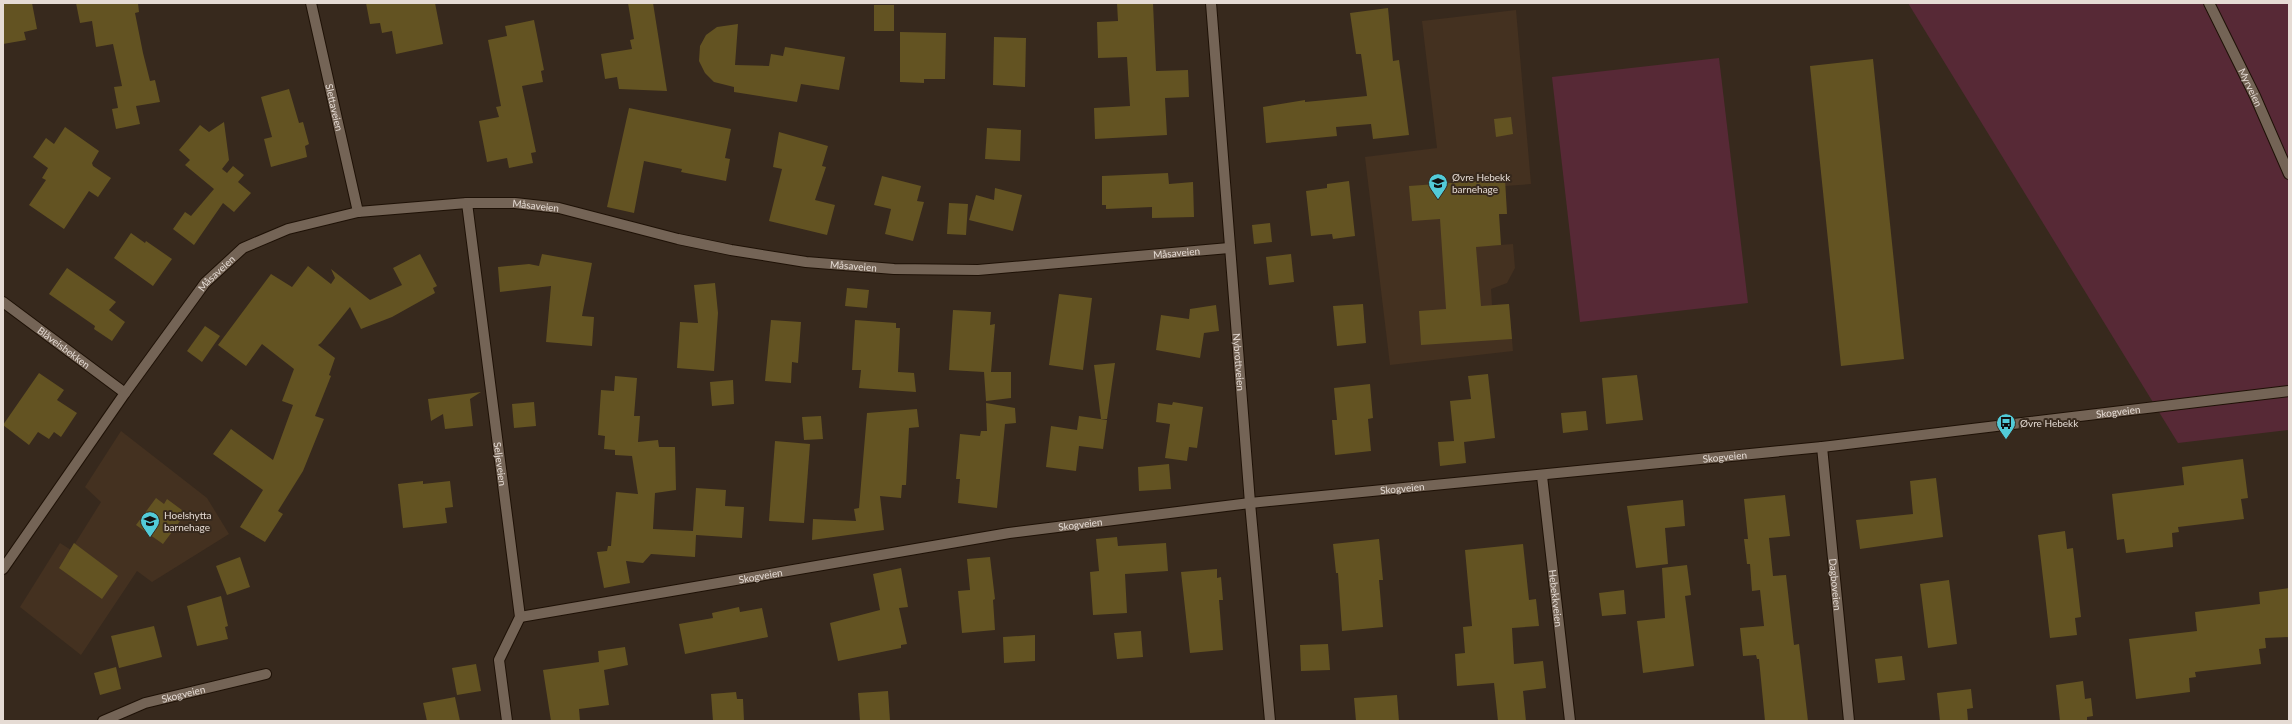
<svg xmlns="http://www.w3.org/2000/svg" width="2292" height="724" font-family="Lato,sans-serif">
<rect width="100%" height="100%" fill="#37291d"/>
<g fill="#443120">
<path d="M1516,10L1531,184L1505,186L1507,214L1484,215L1486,246L1513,244L1515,268L1507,283L1491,289L1492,305L1509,304L1513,351L1390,365L1365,157L1437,148L1422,21Z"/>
<path d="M121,431L207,498L229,534L152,582L137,571L81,655L20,607L60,543L71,550L101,502L85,487Z"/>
</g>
<g fill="#572936">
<path d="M1908,3H2289V430L2178,443Z"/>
<path d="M1719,58L1748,303L1580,322L1552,77Z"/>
</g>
<g fill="#635322">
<path d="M3,3H32L37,29L24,32L26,40L3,44Z"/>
<path d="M76,3H138L139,12L135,13L143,53L150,81L155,80L160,102L136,106L140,124L116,129L112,109L118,108L114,87L122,86L113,44L96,47L92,21L80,23Z"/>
<path d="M366,3H435L443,44L396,54L392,31L382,33L380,23L370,24Z"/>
<path d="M628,3H653L667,91L619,89L617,77L605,79L601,54L632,49L630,40L634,39Z"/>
<path d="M1117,3H1153L1156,71L1188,70L1189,97L1165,98L1167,135L1095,139L1094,108L1130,106L1127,57L1098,58L1097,22L1118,21Z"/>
<rect x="874" y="5" width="20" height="26"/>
<path d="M1388,8L1393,61L1399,60L1409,135L1373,139L1371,124L1336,127L1337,136L1266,143L1263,107L1305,100V102L1367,96L1361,54H1356L1350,13Z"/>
<path d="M534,20L544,70L541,71L543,82L522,86L536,152L531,153L533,163L509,168L507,158L487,162L479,121L499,117L496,107L501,106L488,40L507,36L505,26Z"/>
<path d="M738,24L735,65L769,66L771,54L783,56L785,47L845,57L839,90L801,84L797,102L734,92V87L714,82L705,73L699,61L700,46L706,35L717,27Z"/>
<path d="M900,32L946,33L945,79H924V83L900,82Z"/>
<path d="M994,37L1026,38L1025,87L993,85Z"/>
<path d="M1873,59L1904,359L1841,366L1810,66Z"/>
<path d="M289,89L299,123L303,122L309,144L305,146L307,157L271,167L264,139L272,137L261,97Z"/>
<path d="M629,108L731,129L725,158L730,159L726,181L681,172L682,169L644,161L634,213L607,207Z"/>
<path d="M1511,117L1513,134L1496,137L1494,119Z"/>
<path d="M224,122L229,160L222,169L227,173L233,166L244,175L238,182L251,193L234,212L223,203L194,245L173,229L185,212L191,216L214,189L185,165L190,160L179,150L200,125L209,132Z"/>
<path d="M65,127L99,151L92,163L93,166L111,178L98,197L89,191L64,229L29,205L46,180L42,178L48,168L33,157L46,138L54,144Z"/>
<path d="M987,128L1021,130L1020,161L985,159Z"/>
<path d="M779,132L828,146L822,166L826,167L815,200L835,205L827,235L769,221L782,169L773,167Z"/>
<path d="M1168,173L1169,184L1193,182L1194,217L1152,218V207L1106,209V205H1102V176Z"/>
<path d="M882,176L921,186L917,201L924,202L913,241L885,234L891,209L874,205Z"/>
<path d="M1505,179L1507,214H1499L1501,245L1476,247L1481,306L1509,304L1512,339L1421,345L1419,311L1446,309L1440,219L1412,221L1409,186Z"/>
<path d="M1349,181L1355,236L1333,239L1332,234L1311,236L1306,191L1327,188V184Z"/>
<path d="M995,188L1022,195L1013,231L969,220L976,195L994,200Z"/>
<path d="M949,203L968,204L966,235L947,234Z"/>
<path d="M1270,223L1272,242L1254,244L1252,225Z"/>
<path d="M131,233L145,243L146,241L172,259L153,286L114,258Z"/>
<path d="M420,254L437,286L433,288L435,293L392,317L361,329L350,307L321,343L318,345L335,358L329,375L331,376L315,416L324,419L303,471L278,511L283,514L265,542L240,527L263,490L213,454L231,429L273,460L293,405L282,401L294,369L262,344L246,366L218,345L271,274L292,287L308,266L331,284L335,278L331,269L370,300L402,285L393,268Z"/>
<path d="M542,254L592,263L582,316L594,317L592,346L546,342L551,286L500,292L498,267L529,264L539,266Z"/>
<path d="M1291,254L1294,282L1269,285L1266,257Z"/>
<path d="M67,268L116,302L109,310L125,322L112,341L94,329L95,326L49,294Z"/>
<path d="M715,283L718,313L714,371L677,368L680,322L698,323L694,285Z"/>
<path d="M847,288L869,290L867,308L845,306Z"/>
<path d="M1059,294L1092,298L1083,370L1049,365Z"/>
<path d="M1363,304L1366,343L1337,346L1333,306Z"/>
<path d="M1216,305L1219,331L1204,333L1200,358L1156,350L1161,315L1189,319L1190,309Z"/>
<path d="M953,310L991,312L990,325L995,324L991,372H1011V398L986,401L984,372L949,370Z"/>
<path d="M771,320L801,322L798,363L792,362L791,383L765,381Z"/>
<path d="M855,320L896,323V328H900L898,372L914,373L916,392L859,388L861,370H852Z"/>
<path d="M205,326L220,336L202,362L187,351Z"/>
<path d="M1115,363L1107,419H1101L1094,365Z"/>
<path d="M39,373L64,390L57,400L77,413L61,437L54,432L49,439L38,432L29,445L3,425Z"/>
<path d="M1488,374L1495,438L1464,442L1466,463L1440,466L1438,442L1454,441L1450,401L1471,399L1468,376Z"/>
<path d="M1637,375L1643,420L1606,424L1602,378Z"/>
<path d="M615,376L637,378L634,416H640L638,442L658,440L659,447H675L676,490L655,493L653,529L693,531L696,488L726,490L725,506L744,507L742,538L696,535L695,557L651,554L643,563L626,561L630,583L604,588L597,552L607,551L608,546H611L616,492L638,494L632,456L615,455V450L604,449L605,436L598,435L601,390L614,391Z"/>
<path d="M733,380L734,404L712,406L710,382Z"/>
<path d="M1370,384L1373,418L1368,419L1371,451L1335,455L1332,420H1337L1334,388Z"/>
<path d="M481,392L470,399L473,426L445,429L443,414L431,421L428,399Z"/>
<path d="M534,402L536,426L514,428L512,404Z"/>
<path d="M1173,402L1203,407L1197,448L1189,447L1187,461L1165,458L1170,424L1156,422L1158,403L1172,405Z"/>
<path d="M986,403L1015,408L1016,423L1005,424L997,508L958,503L960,479H956L960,434L980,436L981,431H987Z"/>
<path d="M917,409L919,427L909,428L906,485H902L901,498L880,496L884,530L812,540L813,519L856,521L854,509L859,508L867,413Z"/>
<path d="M1586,411L1588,430L1563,433L1561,413Z"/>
<path d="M821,416L823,439L804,440L802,417Z"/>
<path d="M1079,416L1107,420L1103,449L1079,446L1076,471L1046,467L1051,426L1077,430Z"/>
<path d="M775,441L810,444L804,523L769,521Z"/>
<path d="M2243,459L2248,498L2241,499L2244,519L2178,527L2179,532L2172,533L2173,547L2126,553L2124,539L2117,540L2112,494L2184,485L2182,467Z"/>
<path d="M1169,464L1171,489L1139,491L1138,467Z"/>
<path d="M1936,478L1943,537L1860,549L1856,520L1913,514L1910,481Z"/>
<path d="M423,481V484L450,481L453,507L445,508L447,523L403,528L398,484Z"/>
<path d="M1785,495L1790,536L1769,538L1773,576L1786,575L1794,645L1799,644L1808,721H1765L1759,659H1757L1756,655L1743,656L1740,628L1764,626L1760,590L1752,591L1750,564H1747L1744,539H1748L1744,499Z"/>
<path d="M156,498L164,504L167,499L186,513L163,544L136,525Z"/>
<path d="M1683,500L1685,526L1665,528L1668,564L1636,568L1627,506Z"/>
<path d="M2065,531L2067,549L2073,548L2081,617L2075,618L2077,635L2050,638L2038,535Z"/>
<path d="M1117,537L1118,546L1166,543L1168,571L1125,574L1127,613L1093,615L1090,572L1099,571L1096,539Z"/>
<path d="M1379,539L1383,580H1379L1383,627L1342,631L1338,573H1336L1333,544Z"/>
<path d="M74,543L118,576L102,599L59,568Z"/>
<path d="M1523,544L1529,600L1536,599L1539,626L1512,628L1514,664L1543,661L1546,688L1523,691L1526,721H1498L1494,683L1457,686L1455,654L1465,653L1463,627L1472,626L1465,550Z"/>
<path d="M240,557L250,587L227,595L216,566Z"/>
<path d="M990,557L995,599L993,600L995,630L962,633L958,591L970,590L967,559Z"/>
<path d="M1687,565L1691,595L1685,596L1694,666L1643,673L1637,621L1665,618L1662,568Z"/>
<path d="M901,568L908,607L899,608L907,644L901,645V648L838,661L830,623L880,610L873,574Z"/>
<path d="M1217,569V578L1221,577L1223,600H1219L1223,650L1190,653L1181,572Z"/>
<path d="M1949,580L1957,644L1928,648L1920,584Z"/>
<path d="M2289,588V637L2265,638L2266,648L2259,649L2261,664L2195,672L2196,677L2189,678L2190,692L2136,699L2129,639L2197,631L2195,612L2260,604L2259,592Z"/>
<path d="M1624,590L1626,614L1602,616L1599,593Z"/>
<path d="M221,596L228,626L225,627L228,639L197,646L187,606Z"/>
<path d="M739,607L740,612L762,608L768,637L685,654L679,624L713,618L712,613Z"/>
<path d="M154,626L162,657L119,668L111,636Z"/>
<path d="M1141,631L1143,657L1117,659L1114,633Z"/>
<path d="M1035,635V661L1004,663L1003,637Z"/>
<path d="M1328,644L1330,670L1301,671L1300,645Z"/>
<path d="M625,647L628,665L604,670L609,705L579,709L580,721H551L543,670L599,662L598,651Z"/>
<path d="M1902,656L1905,680L1878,683L1875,659Z"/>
<path d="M476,664L481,691L457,695L452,668Z"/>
<path d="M116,667L121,689L100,695L94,673Z"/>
<path d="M2083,681L2085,699L2091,698L2093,716L2087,717V721H2060L2056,685Z"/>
<path d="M1971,689L1973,708L1967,709L1968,721H1940L1937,693Z"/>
<path d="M888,691L890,721H860L858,693Z"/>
<path d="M736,692L737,699H743L744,721H713L711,694Z"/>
<path d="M1397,695L1399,721H1356L1354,698Z"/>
<path d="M455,697L460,721H427L423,703Z"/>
</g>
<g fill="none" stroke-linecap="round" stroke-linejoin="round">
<defs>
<g id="minor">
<path id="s1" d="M311,3L358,212"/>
<path id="s2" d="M1211,3L1250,503L1270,721"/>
<path id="s3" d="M2209,3L2255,96L2289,174"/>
<path id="s4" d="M467,203L520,617L499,660L507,721"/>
<path id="s5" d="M3,302L125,393"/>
<path id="s6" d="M1822,447L1849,721"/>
<path id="s7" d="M1542,476L1570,721"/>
<path id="s8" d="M3,569L125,393L205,283L243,248L288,229L358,212L467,203H515L559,208L678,239L731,250L806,262L894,269L978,270L1229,248"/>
<path id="s9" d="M520,617L1009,533L1250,503L1822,447L2289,391"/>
<path id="s10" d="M103,721L145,703L266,674"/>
</g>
</defs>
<use href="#minor" stroke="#1e1106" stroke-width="12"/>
<use href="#minor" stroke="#746456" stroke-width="10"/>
</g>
<defs>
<symbol id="school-pin" viewBox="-11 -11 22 30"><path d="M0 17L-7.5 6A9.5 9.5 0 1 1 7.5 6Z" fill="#52cbd8" stroke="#37291d"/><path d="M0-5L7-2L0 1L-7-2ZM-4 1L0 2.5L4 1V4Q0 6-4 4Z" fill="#111"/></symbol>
<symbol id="bus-pin" viewBox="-11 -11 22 30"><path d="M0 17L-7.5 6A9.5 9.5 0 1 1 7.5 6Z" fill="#52cbd8" stroke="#37291d"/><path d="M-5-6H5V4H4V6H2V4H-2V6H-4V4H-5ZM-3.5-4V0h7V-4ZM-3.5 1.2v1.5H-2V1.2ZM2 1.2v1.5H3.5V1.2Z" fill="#111"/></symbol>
</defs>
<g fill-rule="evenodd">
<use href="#school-pin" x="1427" y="172" width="22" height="30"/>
<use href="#bus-pin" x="1995" y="412" width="22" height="30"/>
<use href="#school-pin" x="139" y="510" width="22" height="30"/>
</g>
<g text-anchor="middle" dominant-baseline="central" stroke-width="4" stroke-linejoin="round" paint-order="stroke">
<g font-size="10" fill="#e5dbd4" stroke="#37291d">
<text stroke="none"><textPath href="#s3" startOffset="94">Myrveien</textPath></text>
<text stroke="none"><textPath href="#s1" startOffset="107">Slettaveien</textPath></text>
<text stroke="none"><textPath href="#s8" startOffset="701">Måsaveien</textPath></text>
<text stroke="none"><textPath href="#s8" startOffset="1349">Måsaveien</textPath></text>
<text stroke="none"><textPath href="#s8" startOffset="1025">Måsaveien</textPath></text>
<text stroke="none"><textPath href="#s8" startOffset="365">Måsaveien</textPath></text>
<text stroke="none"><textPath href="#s5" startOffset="76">Blåveisbekken</textPath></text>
<text stroke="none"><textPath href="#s2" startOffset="360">Nybrottveien</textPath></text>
<text stroke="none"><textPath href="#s9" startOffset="1612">Skogveien</textPath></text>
<text stroke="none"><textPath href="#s9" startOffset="1216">Skogveien</textPath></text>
<text stroke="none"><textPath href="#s4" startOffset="263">Seljeveien</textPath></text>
<text stroke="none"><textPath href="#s9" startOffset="892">Skogveien</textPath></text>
<text stroke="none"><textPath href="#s9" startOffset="568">Skogveien</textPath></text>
<text stroke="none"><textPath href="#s9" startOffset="244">Skogveien</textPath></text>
<text stroke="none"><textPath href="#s6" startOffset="138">Dagboveien</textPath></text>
<text stroke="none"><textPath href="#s7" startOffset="123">Hebekkveien</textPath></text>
<text stroke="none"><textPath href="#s10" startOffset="85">Skogveien</textPath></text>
</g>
<g font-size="10" fill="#e5dbd4" stroke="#37291d" text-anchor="start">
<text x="1452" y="177">Øvre Hebekk<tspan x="1452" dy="12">barnehage</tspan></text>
<text x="2020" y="423">Øvre Hebekk</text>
<text x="164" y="515">Hoelshytta<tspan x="164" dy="12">barnehage</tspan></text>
</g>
</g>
<rect width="2292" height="724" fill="none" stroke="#e5dbd4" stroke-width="8"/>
</svg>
